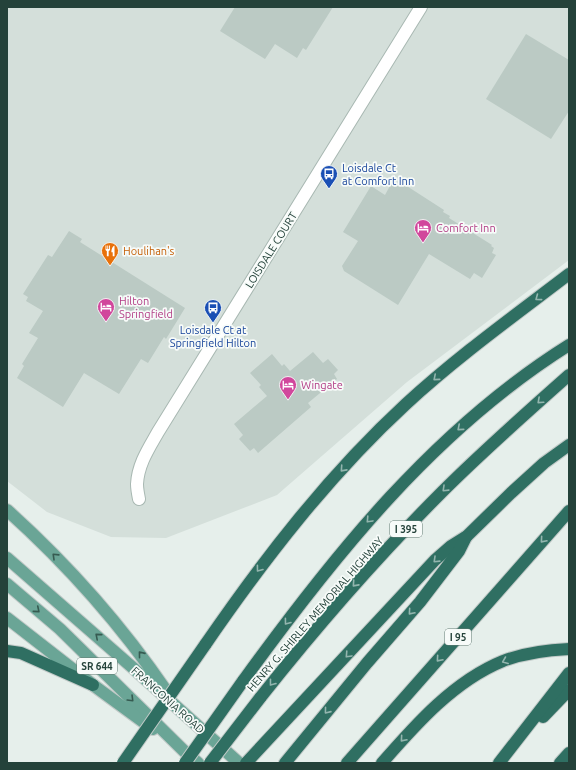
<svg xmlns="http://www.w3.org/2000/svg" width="576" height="770" font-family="Ubuntu,sans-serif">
<rect width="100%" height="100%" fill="#e6efeb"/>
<path fill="#d4dfda" d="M7,7H569V260L407,382L277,495L166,538L111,537L47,512L7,481Z"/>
<g fill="#bbcac4">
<path d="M235,7H333L306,50L303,48L297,58L275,44L265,59L220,31Z"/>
<path d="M526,34L569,60V111L551,139L486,99Z"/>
<path d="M399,181L444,210L443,212L450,216L449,218L492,245L491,246L494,248L492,253L496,255L482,278L474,273L470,279L429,254L398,305L344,271L342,266L358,241L343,232L371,186L385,195L391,184L395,187Z"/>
<path d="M69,231L82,239L80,242L185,308L166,339L164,337L148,363L141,359L119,394L84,373L63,407L17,378L24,366L22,364L38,338L29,333L43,311L26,301L28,297L23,294L48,255L52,257Z"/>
<path d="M313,352L323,363L328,359L338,370L334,374L337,379L308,403L311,407L258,453L254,448L250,451L239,439L243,435L234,424L267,396L259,387L261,385L250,373L272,354L282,366L284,364L290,371Z"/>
</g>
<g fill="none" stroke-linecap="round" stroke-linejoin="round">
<defs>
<path id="minor" d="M139,499C138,494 137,489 137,484C138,464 149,448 158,432L421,7"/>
<g id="primary">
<path d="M7,510C66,563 122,626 167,692"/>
<path d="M7,558L132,667L239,763"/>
<path d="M7,584L60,629L184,751L198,763"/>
<path d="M7,618L93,685L153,729"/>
</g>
<g id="motorway">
<path d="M205,645C264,559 329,475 406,404C457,357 514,316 569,274"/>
<path d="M7,651L21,653L93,685"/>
<path d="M243,681C335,554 435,429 569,345"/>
<path d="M260,698C317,626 377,557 442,492C483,451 526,413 569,375"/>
<path d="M543,717L569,690"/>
<path d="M246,763L435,560L451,546L467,536L511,493L544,463L569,445"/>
<path d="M285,763L367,663L420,602L459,551L466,537"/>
<path d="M347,763L569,511"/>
<path d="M382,763C416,724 454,681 503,661C524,653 547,650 569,649"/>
<path d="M499,763L569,673"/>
<path d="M560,763L569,753"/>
</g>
</defs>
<use href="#minor" stroke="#a8b8b2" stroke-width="14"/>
<use href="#primary" stroke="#c2cac8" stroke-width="14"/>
<use href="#motorway" stroke="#c2cac8" stroke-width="14"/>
<use href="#minor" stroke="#fff" stroke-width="12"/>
<use href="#primary" stroke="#6aa596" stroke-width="12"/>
<use href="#motorway" stroke="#2f6f62" stroke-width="12"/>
<defs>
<g id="motorway-bridge">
<path d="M123,763L205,645"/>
<path d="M185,763L243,681"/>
<path d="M210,763L260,698"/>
</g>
</defs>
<use href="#motorway-bridge" stroke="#c2cac8" stroke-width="14" stroke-linecap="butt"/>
<use href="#motorway-bridge" stroke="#2f6f62" stroke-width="12"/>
</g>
<defs><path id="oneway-chevron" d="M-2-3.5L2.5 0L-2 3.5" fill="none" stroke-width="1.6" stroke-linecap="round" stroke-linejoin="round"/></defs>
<g stroke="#93b5ae">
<use href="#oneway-chevron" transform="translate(538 298) rotate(143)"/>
<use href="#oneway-chevron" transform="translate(436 378) rotate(139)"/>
<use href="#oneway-chevron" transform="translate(540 401) rotate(138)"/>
<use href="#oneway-chevron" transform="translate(460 428) rotate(139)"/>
<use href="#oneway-chevron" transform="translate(343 469) rotate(132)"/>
<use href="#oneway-chevron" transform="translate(445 489) rotate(136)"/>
<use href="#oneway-chevron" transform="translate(369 520) rotate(133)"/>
<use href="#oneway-chevron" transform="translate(543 540) rotate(131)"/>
<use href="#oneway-chevron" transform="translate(436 560) rotate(136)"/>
<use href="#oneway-chevron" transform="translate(259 569) rotate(127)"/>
<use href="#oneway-chevron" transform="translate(355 584) rotate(132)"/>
<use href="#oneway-chevron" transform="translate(411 612) rotate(131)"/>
<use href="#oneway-chevron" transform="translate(287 622) rotate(127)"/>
<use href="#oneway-chevron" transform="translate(348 655) rotate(133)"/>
<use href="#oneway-chevron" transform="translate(439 659) rotate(131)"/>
<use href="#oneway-chevron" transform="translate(505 661) rotate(158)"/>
<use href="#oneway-chevron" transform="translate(272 683) rotate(128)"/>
<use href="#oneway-chevron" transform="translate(327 711) rotate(129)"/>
<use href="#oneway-chevron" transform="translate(403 739) rotate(131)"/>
</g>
<g stroke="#365b51">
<use href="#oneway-chevron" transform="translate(55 556) rotate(-136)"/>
<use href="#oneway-chevron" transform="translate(37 610) rotate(40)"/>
<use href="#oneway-chevron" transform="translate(98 636) rotate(-139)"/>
<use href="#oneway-chevron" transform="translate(141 654) rotate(-129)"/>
<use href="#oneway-chevron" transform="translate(131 699) rotate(45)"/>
</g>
<defs>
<symbol id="bus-pin" viewBox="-11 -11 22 30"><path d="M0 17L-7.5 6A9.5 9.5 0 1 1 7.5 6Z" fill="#1a4fb4" stroke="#f7fbf9"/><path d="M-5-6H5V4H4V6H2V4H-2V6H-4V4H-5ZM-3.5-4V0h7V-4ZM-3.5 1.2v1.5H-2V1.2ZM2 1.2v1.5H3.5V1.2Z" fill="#fff"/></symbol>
<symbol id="hotel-pin" viewBox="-11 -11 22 30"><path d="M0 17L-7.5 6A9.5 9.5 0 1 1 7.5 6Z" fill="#d1479c" stroke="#f7fbf9"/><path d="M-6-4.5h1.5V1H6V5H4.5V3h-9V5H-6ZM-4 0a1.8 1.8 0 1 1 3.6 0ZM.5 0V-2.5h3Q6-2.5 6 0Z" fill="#fff"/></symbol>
<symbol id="restaurant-pin" viewBox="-11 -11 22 30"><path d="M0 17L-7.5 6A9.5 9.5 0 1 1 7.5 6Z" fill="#e8710a" stroke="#f7fbf9"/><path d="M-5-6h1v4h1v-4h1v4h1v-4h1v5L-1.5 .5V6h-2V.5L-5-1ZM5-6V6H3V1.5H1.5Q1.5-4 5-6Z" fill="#fff"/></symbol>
</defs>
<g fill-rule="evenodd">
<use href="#bus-pin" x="319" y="164" width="20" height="27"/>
<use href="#hotel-pin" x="413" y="218" width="20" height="27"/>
<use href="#restaurant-pin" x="100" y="241" width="20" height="27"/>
<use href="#hotel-pin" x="96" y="297" width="20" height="27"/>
<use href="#bus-pin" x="203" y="298" width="20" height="27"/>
<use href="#hotel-pin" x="278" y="375" width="20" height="27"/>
</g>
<g text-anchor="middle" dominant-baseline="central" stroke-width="3.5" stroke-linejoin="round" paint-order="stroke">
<g fill="#f7fbf9" stroke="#637a73" stroke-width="1">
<rect x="390" y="521" width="32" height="16" rx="3"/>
<rect x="445" y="629" width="26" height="16" rx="3"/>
<rect x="77" y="658" width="40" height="16" rx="3"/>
</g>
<g font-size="10" font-weight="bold" fill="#24423a">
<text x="406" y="529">I 395</text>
<text x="458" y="637">I 95</text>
<text x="97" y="666">SR 644</text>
</g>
<g font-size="11" fill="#164399" stroke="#f7fbf9" text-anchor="start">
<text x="342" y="168">Loisdale Ct<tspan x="342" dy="13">at Comfort Inn</tspan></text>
<text x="213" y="330" text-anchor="middle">Loisdale Ct at<tspan x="213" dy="13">Springfield Hilton</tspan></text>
</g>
<g font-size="11" fill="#b23c85" stroke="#f7fbf9" text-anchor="start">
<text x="436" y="228">Comfort Inn</text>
<text x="119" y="301">Hilton<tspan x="119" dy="13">Springfield</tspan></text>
<text x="301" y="385">Wingate</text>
</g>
<g font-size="11" fill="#24423a" stroke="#f7fbf9">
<text transform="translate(271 250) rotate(-58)">LOISDALE COURT</text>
<text transform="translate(315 614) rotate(-49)">HENRY G. SHIRLEY MEMORIAL HIGHWAY</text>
<text transform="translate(168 700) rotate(42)">FRANCONIA ROAD</text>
</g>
<g font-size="11" fill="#c56008" stroke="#f7fbf9" text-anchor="start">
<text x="123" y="251">Houlihan's</text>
</g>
</g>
<rect width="576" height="770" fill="none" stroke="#24423a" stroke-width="16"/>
</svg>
